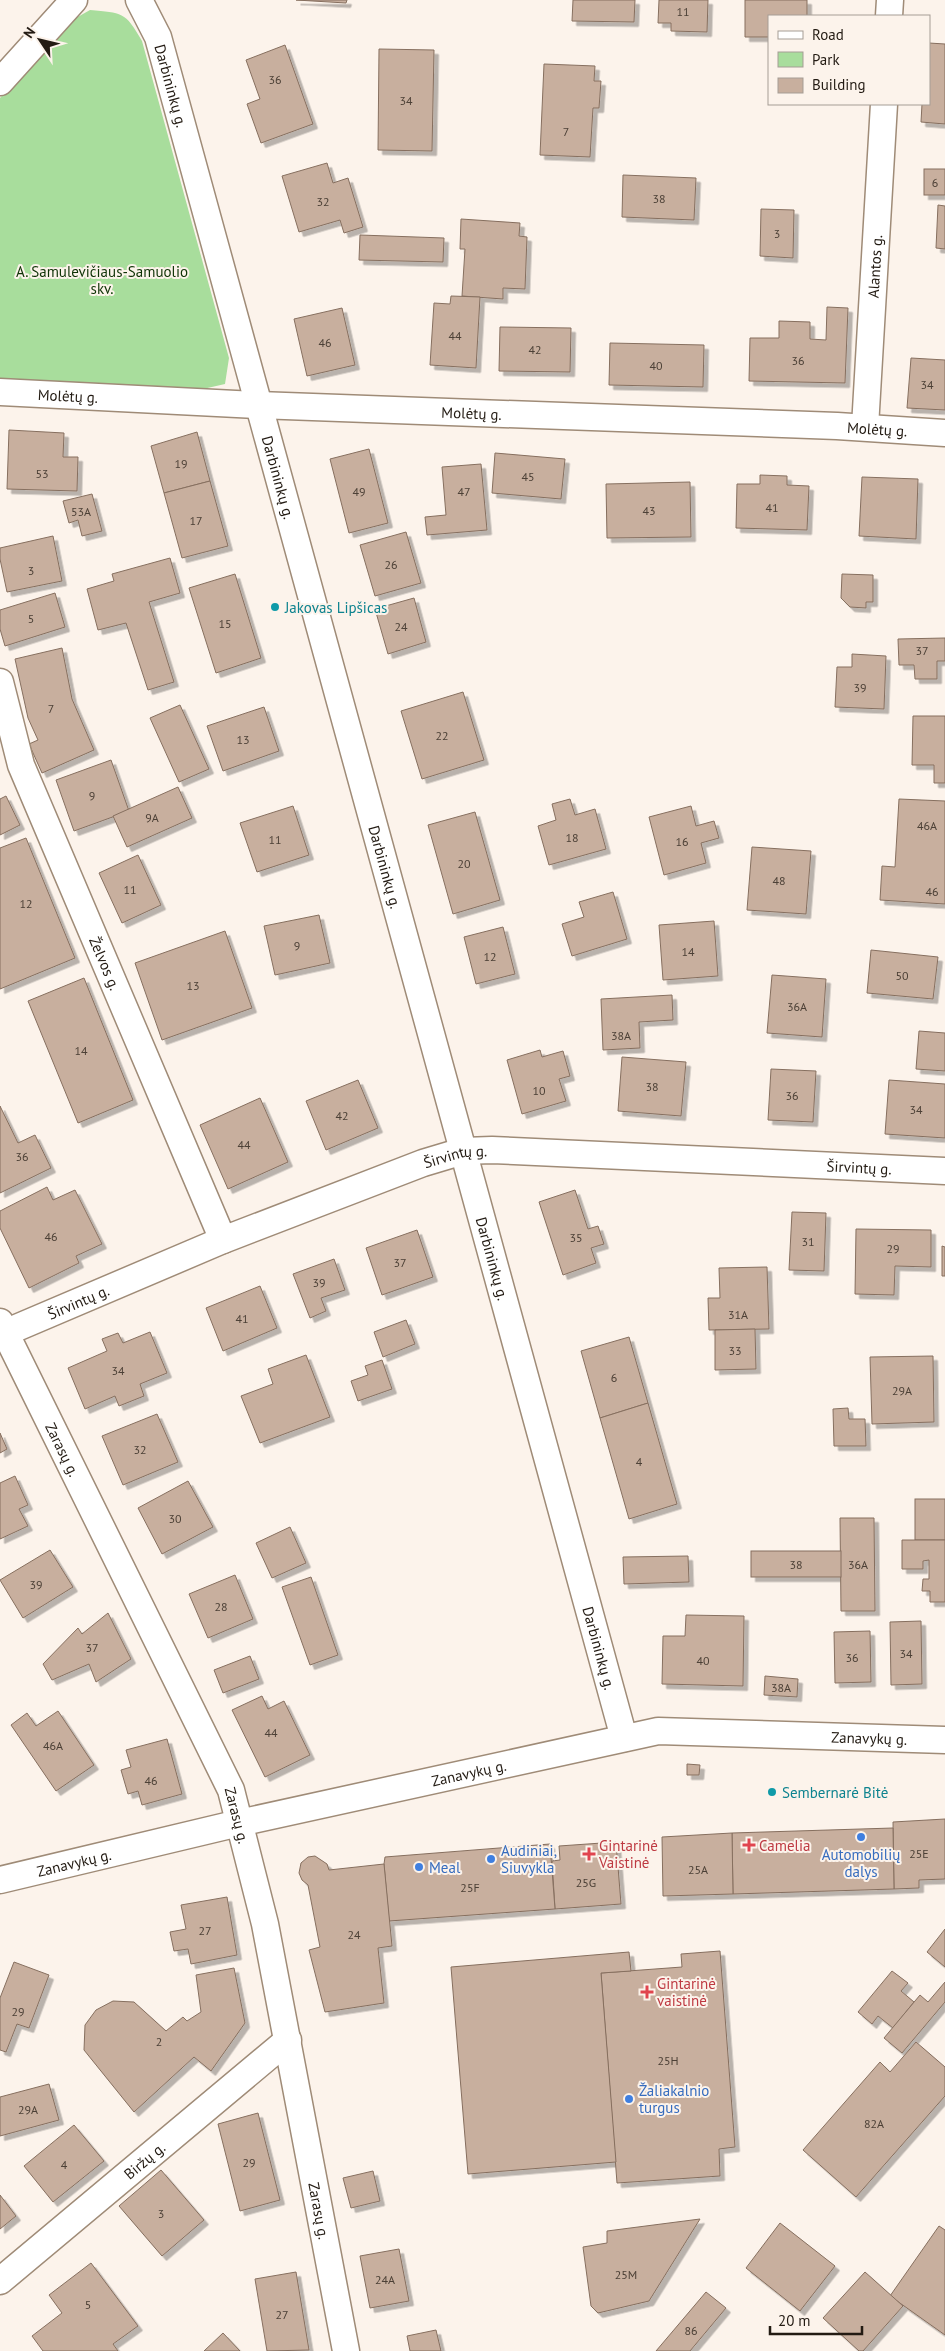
<svg xmlns="http://www.w3.org/2000/svg" width="945" height="2351" font-family="'PT Sans',sans-serif">
<defs>
<filter id="shadow"><feDropShadow dx="4.5" dy="4.5" stdDeviation="0" flood-color="#0004"/></filter>
</defs>
<rect width="100%" height="100%" fill="#fcf3eb"/>
<path fill="#a8dd9c" d="M90,10C122,13 125,11 142,41L229,358L225,384L203,389L0,381V98L67,23Z"/>
<g fill="#c8af9e" stroke="#866f5f" filter="url(#shadow)">
<path d="M296,0H347L346,3Z"/>
<path d="M573,0H635L634,22L572,21Z"/>
<path d="M659,0H708L707,32L671,31V23H658Z"/>
<path d="M745,0H807V16H769V37H745Z"/>
<path d="M929,43L945,44V124L921,122L922,104H929Z"/>
<path d="M285,45L313,124L261,143L247,104L260,99L246,60Z"/>
<path d="M379,49L434,50L432,151L378,150Z"/>
<path d="M544,64L595,66L594,81H601L599,108H593L590,157L540,155Z"/>
<path d="M327,163L333,183L348,178L363,227L344,233L340,220L299,232L282,176Z"/>
<rect x="924" y="169" width="21" height="26"/>
<path d="M623,175L696,178L694,220L622,217Z"/>
<path d="M938,205L945,206V249L936,248Z"/>
<path d="M761,209L794,210L793,258L760,256Z"/>
<path d="M461,219L520,223L519,236L527,237L525,289L503,288V299L462,296L465,249H460Z"/>
<path d="M360,235L444,238L443,262L359,260Z"/>
<path d="M451,296L480,297L476,368L430,365L434,303L450,304Z"/>
<path d="M827,307L848,308L845,383L749,381L750,338H779V321L810,322V339L826,340Z"/>
<path d="M342,308L355,365L307,376L294,319Z"/>
<path d="M500,327L571,328L570,372L499,371Z"/>
<path d="M610,343L704,345L703,387L609,385Z"/>
<path d="M911,358L945,360V410L907,408Z"/>
<path d="M9,430L64,433L63,457H78L77,491L7,489Z"/>
<path d="M197,432L210,481L164,493L151,446Z"/>
<path d="M369,449L388,523L349,533L330,459Z"/>
<path d="M495,453L565,459L561,499L492,493Z"/>
<path d="M481,464L487,530L427,535L425,517L446,515L442,467Z"/>
<path d="M760,475L787,476V485L809,486L807,530L736,528L737,484H760Z"/>
<path d="M862,477L918,479L916,539L859,536Z"/>
<path d="M210,481L228,546L182,558L164,493Z"/>
<path d="M690,482L691,537L607,538L606,484Z"/>
<path d="M92,494L102,531L82,536L78,520L69,523L63,501Z"/>
<path d="M406,532L421,583L375,596L360,545Z"/>
<path d="M53,536L62,581L7,592L0,559V548Z"/>
<path d="M170,558L180,593L149,602L174,682L148,690L126,623L98,630L87,589L114,581L112,574Z"/>
<path d="M235,574L261,658L216,673L189,588Z"/>
<path d="M842,574L873,575V602H866V608L850,607L841,598Z"/>
<path d="M55,593L65,627L5,646L0,629V610Z"/>
<path d="M414,598L426,642L388,654L375,609Z"/>
<path d="M945,638V661H937V679H915L914,665H899L898,639Z"/>
<path d="M62,648L72,699L94,750L42,773L29,744L38,740L28,718L15,659Z"/>
<path d="M852,654L886,656L884,709L835,707L837,667H852Z"/>
<path d="M463,692L484,760L422,779L401,711Z"/>
<path d="M180,705L209,769L179,782L150,718Z"/>
<path d="M264,707L279,751L223,771L207,726Z"/>
<path d="M913,716H945V783H934V765H912Z"/>
<path d="M111,760L129,811L74,831L56,780Z"/>
<path d="M178,787L192,818L127,847L113,816Z"/>
<path d="M6,796L20,825L0,835V799Z"/>
<path d="M570,799L575,815L595,809L606,849L549,865L538,826L556,820L552,804Z"/>
<path d="M899,799L945,801V904L880,900L882,866L895,867Z"/>
<path d="M293,806L309,855L257,872L240,823Z"/>
<path d="M691,806L696,826L714,821L719,838L701,843L706,863L664,875L649,817Z"/>
<path d="M475,812L500,900L453,914L428,825Z"/>
<path d="M26,838L75,958L0,989V848Z"/>
<path d="M752,847L811,851L806,914L747,910Z"/>
<path d="M138,855L161,905L122,923L99,873Z"/>
<path d="M613,892L627,939L572,956L562,924L584,917L579,902Z"/>
<path d="M319,915L330,963L275,975L264,926Z"/>
<path d="M714,921L718,976L663,980L659,925Z"/>
<path d="M503,927L515,974L476,984L464,937Z"/>
<path d="M225,931L252,1008L162,1040L135,963Z"/>
<path d="M871,950L938,957L933,999L867,993Z"/>
<path d="M772,975L826,979L822,1037L767,1033Z"/>
<path d="M84,978L133,1100L78,1123L28,1001Z"/>
<path d="M672,995L673,1020L639,1022L640,1048L603,1050L601,999Z"/>
<path d="M919,1031L945,1033V1071L916,1069Z"/>
<path d="M540,1050L542,1057L563,1051L570,1076L559,1079L566,1101L522,1114L507,1060Z"/>
<path d="M622,1057L686,1062L681,1116L618,1111Z"/>
<path d="M771,1069L816,1071L813,1122L768,1120Z"/>
<path d="M358,1080L378,1128L326,1150L306,1101Z"/>
<path d="M889,1080L945,1084V1138L885,1134Z"/>
<path d="M260,1098L288,1162L228,1189L200,1125Z"/>
<path d="M0,1106L18,1143L35,1135L51,1168L0,1193Z"/>
<path d="M47,1187L53,1200L75,1190L102,1244L76,1256L79,1263L29,1288L0,1228V1211Z"/>
<path d="M575,1190L588,1229L598,1226L604,1244L591,1248L596,1263L563,1275L539,1202Z"/>
<path d="M792,1212L826,1213L824,1271L789,1270Z"/>
<path d="M856,1229L931,1230V1267L895,1266L894,1295L855,1294Z"/>
<path d="M417,1230L433,1277L382,1295L366,1248Z"/>
<path d="M942,1246L945,1247V1276H942Z"/>
<path d="M334,1259L345,1290L321,1298L326,1311L310,1318L293,1274Z"/>
<path d="M767,1267L769,1329L709,1330L708,1298H720L719,1268Z"/>
<path d="M260,1286L277,1328L223,1351L206,1308Z"/>
<path d="M406,1320L415,1344L383,1357L374,1332Z"/>
<path d="M755,1329L756,1369L715,1370V1330Z"/>
<path d="M150,1332L167,1373L140,1384L144,1396L119,1406L115,1396L85,1409L68,1368L107,1351L102,1339L118,1333L123,1343Z"/>
<path d="M629,1337L648,1403L600,1418L581,1351Z"/>
<path d="M306,1355L330,1417L260,1443L241,1396L273,1384L268,1369Z"/>
<path d="M933,1356L934,1422L872,1424L870,1357Z"/>
<path d="M382,1360L392,1389L358,1401L351,1381L368,1375L365,1366Z"/>
<path d="M648,1403L677,1504L629,1519L600,1418Z"/>
<path d="M848,1408L849,1419H865L866,1446H834L833,1409Z"/>
<path d="M157,1414L178,1462L123,1485L102,1436Z"/>
<path d="M0,1433L7,1449L0,1453Z"/>
<path d="M15,1476L28,1505L19,1509L28,1526L0,1539V1483Z"/>
<path d="M188,1481L213,1527L162,1554L138,1508Z"/>
<rect x="915" y="1499" width="30" height="41"/>
<path d="M840,1518H874L875,1611H841Z"/>
<path d="M290,1527L306,1563L272,1578L256,1543Z"/>
<path d="M902,1540H945V1602H930V1591H922L923,1579H929V1560L923,1561V1569H902Z"/>
<path d="M50,1550L73,1587L23,1618L0,1580Z"/>
<rect x="751" y="1551" width="90" height="26"/>
<path d="M688,1556L689,1582L624,1584L623,1557Z"/>
<path d="M235,1575L253,1619L208,1638L189,1594Z"/>
<path d="M311,1577L338,1655L310,1665L282,1587Z"/>
<path d="M108,1613L131,1659L96,1682L89,1664L52,1680L43,1664L78,1628L82,1634Z"/>
<path d="M686,1615L744,1616L743,1686L662,1684L663,1636H685Z"/>
<path d="M921,1621L922,1684L891,1685L890,1622Z"/>
<path d="M870,1631L871,1682L835,1683L834,1632Z"/>
<path d="M250,1656L259,1679L223,1693L214,1670Z"/>
<path d="M765,1676L798,1679L797,1697L764,1695Z"/>
<path d="M262,1696L268,1709L284,1701L310,1755L265,1777L232,1710Z"/>
<path d="M58,1711L94,1765L56,1791L11,1725L27,1713L36,1726Z"/>
<path d="M167,1739L182,1794L142,1805L138,1791L128,1794L121,1770L131,1767L126,1750Z"/>
<path d="M687,1764L700,1765L699,1775H687Z"/>
<path d="M945,1819V1879L919,1880V1888L894,1889L893,1822Z"/>
<path d="M893,1828L894,1889L733,1894L732,1833Z"/>
<path d="M732,1833L733,1894L663,1896L662,1837Z"/>
<path d="M616,1842L621,1904L555,1909L552,1861L560,1860L559,1846Z"/>
<path d="M550,1844L555,1909L389,1921L384,1864L385,1857Z"/>
<path d="M315,1856L327,1864L329,1870L384,1864L392,1946L378,1948L384,2003L325,2012L309,1950L320,1947L308,1885L302,1880L299,1873L301,1863L308,1857Z"/>
<path d="M227,1897L237,1955L191,1964L188,1949L174,1951L170,1932L186,1929L181,1905Z"/>
<path d="M945,1929V1967L927,1952Z"/>
<path d="M720,1951L735,2147L719,2149L720,2176L617,2183L601,1973L682,1967L681,1954Z"/>
<path d="M629,1952L631,1971L601,1973L616,2162L468,2174L451,1967Z"/>
<path d="M14,1962L49,1975L29,2028L17,2024L6,2052L0,2050V1998Z"/>
<path d="M234,1968L245,2023L211,2071L194,2057L134,2112L84,2050L85,2025L96,2010L113,2001L134,2002L166,2031L183,2017L187,2021L201,2012L196,1975Z"/>
<path d="M892,1971L908,1983L901,1991L914,2002L893,2028L878,2016L872,2024L858,2012Z"/>
<path d="M945,1982V2002L902,2053L884,2038L920,1995L928,2002Z"/>
<path d="M916,2042L945,2067V2096L856,2197L803,2150L880,2062L890,2072Z"/>
<path d="M49,2084L59,2120L0,2136V2097Z"/>
<path d="M258,2113L280,2200L240,2211L218,2124Z"/>
<path d="M74,2125L104,2161L53,2202L24,2166Z"/>
<path d="M161,2170L204,2220L162,2256L119,2206Z"/>
<path d="M373,2171L380,2201L351,2208L343,2178Z"/>
<path d="M0,2195L16,2216L0,2229Z"/>
<path d="M700,2219L649,2301L598,2313L591,2306L583,2247L607,2243V2231Z"/>
<path d="M780,2223L835,2266L800,2311L746,2268Z"/>
<path d="M939,2226L945,2230V2335L890,2296Z"/>
<path d="M399,2249L409,2301L370,2308L360,2256Z"/>
<path d="M91,2263L138,2326L113,2344L118,2351H43L32,2336L62,2313L49,2295Z"/>
<path d="M296,2272L309,2350L267,2351L255,2279Z"/>
<path d="M865,2272L903,2306L863,2351H859L823,2318Z"/>
<path d="M706,2292L726,2308L690,2351H656Z"/>
<path d="M436,2330L441,2351H410L407,2336Z"/>
<path d="M223,2333L240,2351H204Z"/>
</g>
<g fill="none" stroke-linecap="round" stroke-linejoin="round">
<defs>
<g id="minor">
<path id="s1" d="M139,0L158,37L624,1738"/>
<path d="M889,16L890,0"/>
<path d="M0,82L74,0"/>
<path id="s2" d="M0,392L258,405L837,426L945,433"/>
<path id="s3" d="M865,427L884,104"/>
<path id="s4" d="M0,682L21,765L223,1240"/>
<path id="s5" d="M0,1322L231,1790L265,1924L346,2351"/>
<path id="s6" d="M0,1335L223,1240L423,1163L463,1151L492,1150L945,1171"/>
<path id="s7" d="M0,1880L239,1823L658,1731L945,1740"/>
<path id="s8" d="M0,2281L288,2040"/>
</g>
</defs>
<use href="#minor" stroke="#9f8b77" stroke-width="29"/>
<use href="#minor" stroke="#fff" stroke-width="26"/>
</g>
<g fill="#0f9aa8" stroke="#fcf3eb" stroke-width="2">
<circle cx="275" cy="607" r="5"/>
<circle cx="772" cy="1792" r="5"/>
</g>
<g fill="#3f7fe0" stroke="#fcf3eb" stroke-width="2">
<circle cx="861" cy="1837" r="5"/>
<circle cx="491" cy="1859" r="5"/>
<circle cx="419" cy="1867" r="5"/>
<circle cx="629" cy="2099" r="5"/>
</g>
<g fill="#e0444e" stroke="#fcf3eb" stroke-width="2">
<path d="M746.5 1837.5h5v5h5v5h-5v5h-5v-5h-5v-5h5z"/>
<path d="M586.5 1846.5h5v5h5v5h-5v5h-5v-5h-5v-5h5z"/>
<path d="M644.5 1984.5h5v5h5v5h-5v5h-5v-5h-5v-5h5z"/>
</g>
<g text-anchor="middle" dominant-baseline="central" stroke-width="4" stroke-linejoin="round" paint-order="stroke">
<g font-size="12" fill="#4c4036">
<text x="683" y="11">11</text>
<text x="275" y="79">36</text>
<text x="406" y="100">34</text>
<text x="566" y="131">7</text>
<text x="935" y="182">6</text>
<text x="659" y="198">38</text>
<text x="323" y="201">32</text>
<text x="777" y="233">3</text>
<text x="455" y="335">44</text>
<text x="325" y="342">46</text>
<text x="535" y="349">42</text>
<text x="798" y="360">36</text>
<text x="656" y="365">40</text>
<text x="927" y="384">34</text>
<text x="181" y="463">19</text>
<text x="42" y="473">53</text>
<text x="528" y="476">45</text>
<text x="359" y="491">49</text>
<text x="464" y="491">47</text>
<text x="772" y="507">41</text>
<text x="649" y="510">43</text>
<text x="81" y="511">53A</text>
<text x="196" y="520">17</text>
<text x="391" y="564">26</text>
<text x="31" y="570">3</text>
<text x="31" y="618">5</text>
<text x="225" y="623">15</text>
<text x="401" y="626">24</text>
<text x="922" y="650">37</text>
<text x="860" y="687">39</text>
<text x="51" y="708">7</text>
<text x="442" y="735">22</text>
<text x="243" y="739">13</text>
<text x="92" y="795">9</text>
<text x="152" y="817">9A</text>
<text x="927" y="825">46A</text>
<text x="572" y="837">18</text>
<text x="275" y="839">11</text>
<text x="682" y="841">16</text>
<text x="464" y="863">20</text>
<text x="779" y="880">48</text>
<text x="130" y="889">11</text>
<text x="932" y="891">46</text>
<text x="26" y="903">12</text>
<text x="297" y="945">9</text>
<text x="688" y="951">14</text>
<text x="490" y="956">12</text>
<text x="902" y="975">50</text>
<text x="193" y="985">13</text>
<text x="797" y="1006">36A</text>
<text x="621" y="1035">38A</text>
<text x="81" y="1050">14</text>
<text x="652" y="1086">38</text>
<text x="539" y="1090">10</text>
<text x="792" y="1095">36</text>
<text x="916" y="1109">34</text>
<text x="342" y="1115">42</text>
<text x="244" y="1144">44</text>
<text x="22" y="1156">36</text>
<text x="51" y="1236">46</text>
<text x="576" y="1237">35</text>
<text x="808" y="1241">31</text>
<text x="893" y="1248">29</text>
<text x="400" y="1262">37</text>
<text x="319" y="1282">39</text>
<text x="738" y="1314">31A</text>
<text x="242" y="1318">41</text>
<text x="735" y="1350">33</text>
<text x="118" y="1370">34</text>
<text x="614" y="1377">6</text>
<text x="902" y="1390">29A</text>
<text x="140" y="1449">32</text>
<text x="639" y="1461">4</text>
<text x="175" y="1518">30</text>
<text x="796" y="1564">38</text>
<text x="858" y="1564">36A</text>
<text x="36" y="1584">39</text>
<text x="221" y="1606">28</text>
<text x="92" y="1647">37</text>
<text x="906" y="1653">34</text>
<text x="852" y="1657">36</text>
<text x="703" y="1660">40</text>
<text x="781" y="1687">38A</text>
<text x="271" y="1732">44</text>
<text x="53" y="1745">46A</text>
<text x="151" y="1780">46</text>
<text x="919" y="1853">25E</text>
<text x="698" y="1869">25A</text>
<text x="586" y="1882">25G</text>
<text x="470" y="1887">25F</text>
<text x="205" y="1930">27</text>
<text x="354" y="1934">24</text>
<text x="18" y="2011">29</text>
<text x="159" y="2041">2</text>
<text x="668" y="2060">25H</text>
<text x="28" y="2109">29A</text>
<text x="874" y="2123">82A</text>
<text x="249" y="2162">29</text>
<text x="64" y="2164">4</text>
<text x="161" y="2213">3</text>
<text x="626" y="2274">25M</text>
<text x="385" y="2279">24A</text>
<text x="88" y="2304">5</text>
<text x="282" y="2314">27</text>
<text x="691" y="2330">86</text>
</g>
<g font-size="15" fill="#231b13" stroke="#fcf3eb">
<text stroke="none"><textPath href="#s1" startOffset="92">Darbininkų g.</textPath></text>
<text stroke="none"><textPath href="#s3" startOffset="161">Alantos g.</textPath></text>
<text stroke="none"><textPath href="#s2" startOffset="68">Molėtų g.</textPath></text>
<text stroke="none"><textPath href="#s2" startOffset="472">Molėtų g.</textPath></text>
<text stroke="none"><textPath href="#s2" startOffset="878">Molėtų g.</textPath></text>
<text stroke="none"><textPath href="#s1" startOffset="498">Darbininkų g.</textPath></text>
<text stroke="none"><textPath href="#s1" startOffset="902">Darbininkų g.</textPath></text>
<text stroke="none"><textPath href="#s4" startOffset="301">Želvos g.</textPath></text>
<text stroke="none"><textPath href="#s6" startOffset="490">Širvintų g.</textPath></text>
<text stroke="none"><textPath href="#s6" startOffset="895">Širvintų g.</textPath></text>
<text stroke="none"><textPath href="#s1" startOffset="1308">Darbininkų g.</textPath></text>
<text stroke="none"><textPath href="#s6" startOffset="85">Širvintų g.</textPath></text>
<text stroke="none"><textPath href="#s5" startOffset="142">Zarasų g.</textPath></text>
<text stroke="none"><textPath href="#s1" startOffset="1712">Darbininkų g.</textPath></text>
<text stroke="none"><textPath href="#s7" startOffset="886">Zanavykų g.</textPath></text>
<text stroke="none"><textPath href="#s7" startOffset="481">Zanavykų g.</textPath></text>
<text stroke="none"><textPath href="#s5" startOffset="548">Zarasų g.</textPath></text>
<text stroke="none"><textPath href="#s7" startOffset="76">Zanavykų g.</textPath></text>
<text stroke="none"><textPath href="#s8" startOffset="188">Biržų g.</textPath></text>
<text stroke="none"><textPath href="#s5" startOffset="952">Zarasų g.</textPath></text>
</g>
<g font-size="15" fill="#0f3306" stroke="#fcf3eb">
<text x="102" y="271">A. Samulevičiaus-Samuolio<tspan x="102" dy="17">skv.</tspan></text>
</g>
<g font-size="15" fill="#0d838f" stroke="#fcf3eb" text-anchor="start">
<text x="285" y="607">Jakovas Lipšicas</text>
<text x="782" y="1792">Sembernarė Bitė</text>
</g>
<g font-size="15" fill="#be3a42" stroke="#fcf3eb" text-anchor="start">
<text x="599" y="1845">Gintarinė<tspan x="599" dy="17">Vaistinė</tspan></text>
<text x="759" y="1845">Camelia</text>
<text x="657" y="1983">Gintarinė<tspan x="657" dy="17">vaistinė</tspan></text>
</g>
<g font-size="15" fill="#366cbe" stroke="#fcf3eb" text-anchor="start">
<text x="501" y="1850">Audiniai,<tspan x="501" dy="17">Siuvykla</tspan></text>
<text x="861" y="1854" text-anchor="middle">Automobilių<tspan x="861" dy="17">dalys</tspan></text>
<text x="429" y="1867">Meal</text>
<text x="639" y="2090">Žaliakalnio<tspan x="639" dy="17">turgus</tspan></text>
</g>
</g>
<rect x="768" y="15" width="162" height="90" fill="#fcf3eb" stroke="#a59d95"/>
<rect x="778" y="31" width="25" height="8" fill="#ffffff" stroke="#a59d95"/>
<text x="812" y="40" font-size="15" fill="#231b13">Road</text>
<rect x="778" y="52" width="25" height="15" fill="#a8dd9c" stroke="#a59d95"/>
<text x="812" y="65" font-size="15" fill="#231b13">Park</text>
<rect x="778" y="78" width="25" height="15" fill="#c8af9e" stroke="#a59d95"/>
<text x="812" y="90" font-size="15" fill="#231b13">Building</text>
<g transform="translate(40 40) rotate(305)" stroke="#fcf3eb" stroke-width="4" paint-order="stroke">
<path d="M0-4L9 19L0 12L-9 19Z" fill="#231b13"/>
<text y="-8" font-size="14" font-weight="bold" text-anchor="middle" fill="#231b13">N</text>
</g>
<path d="M770 2326v8h92v-8" fill="none" stroke="#231b13" stroke-width="2.5"/>
<text x="778" y="2326" font-size="15" fill="#231b13" stroke="#fcf3eb" stroke-width="4" paint-order="stroke">20 m</text>
</svg>
